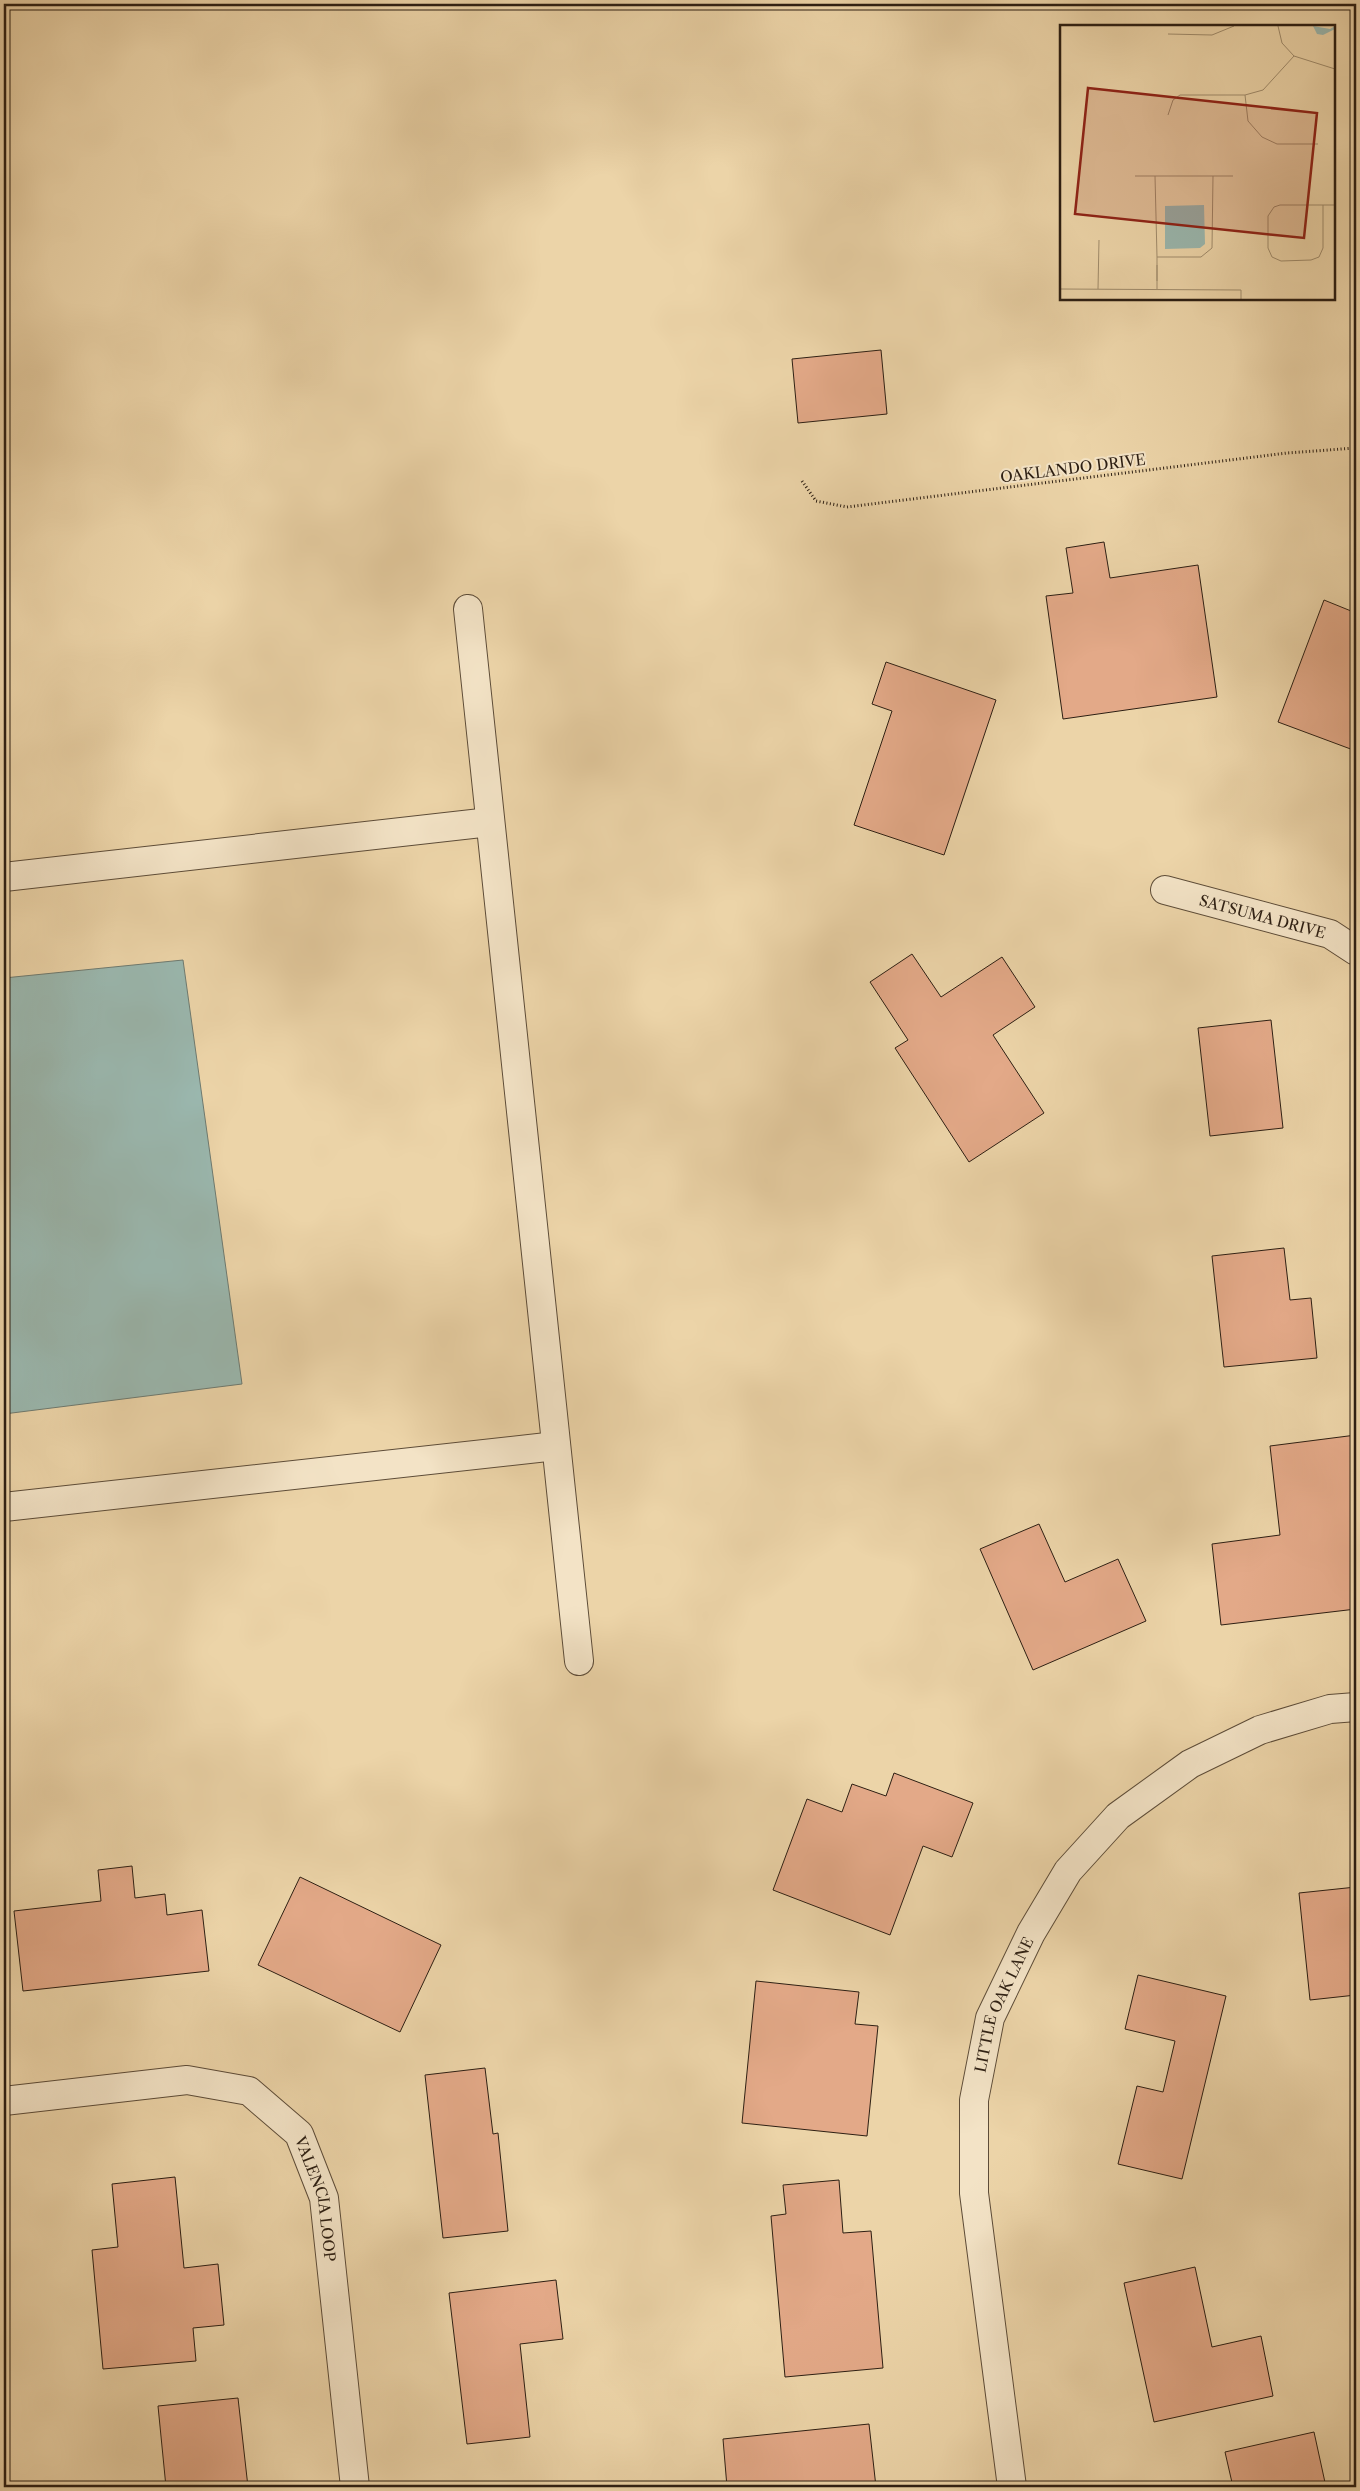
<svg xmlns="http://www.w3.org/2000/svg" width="1360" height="2491" font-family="'Libre Caslon Text',serif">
<rect width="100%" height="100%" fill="#ecd4a8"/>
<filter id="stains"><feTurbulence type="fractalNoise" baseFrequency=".004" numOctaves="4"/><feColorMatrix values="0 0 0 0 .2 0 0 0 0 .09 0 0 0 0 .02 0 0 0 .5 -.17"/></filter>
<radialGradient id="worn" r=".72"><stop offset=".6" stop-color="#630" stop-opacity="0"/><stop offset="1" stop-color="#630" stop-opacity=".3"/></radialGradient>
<path fill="#9ab7ae" stroke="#6e7a70" d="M183,960L242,1384L4,1414V978Z"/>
<g fill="#e3a988" stroke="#2d1f13">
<path d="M881,350L887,414L798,423L792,359Z"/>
<path d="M1104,542L1110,578L1198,565L1217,697L1063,719L1046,596L1073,593L1066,548Z"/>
<path d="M1324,600L1356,613V751L1278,722Z"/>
<path d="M886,662L996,700L944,855L854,825L892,711L872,704Z"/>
<path d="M912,954L941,997L1002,957L1035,1007L993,1035L1044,1113L969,1162L895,1048L908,1040L870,982Z"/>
<path d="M1271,1020L1283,1128L1210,1136L1198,1028Z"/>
<path d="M1284,1248L1290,1300L1311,1298L1317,1358L1224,1367L1212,1256Z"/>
<path d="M1356,1435V1609L1221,1625L1212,1544L1280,1535L1270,1446Z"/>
<path d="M1039,1524L1065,1582L1118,1559L1146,1621L1033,1670L980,1549Z"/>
<path d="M894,1773L973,1803L952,1857L923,1846L890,1935L773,1890L807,1799L842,1812L852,1784L886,1796Z"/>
<path d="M132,1866L135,1898L165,1894L167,1915L202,1910L209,1971L23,1991L14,1911L101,1901L98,1870Z"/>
<path d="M300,1877L441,1945L400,2032L258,1965Z"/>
<path d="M1356,1887V1995L1310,2000L1299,1893Z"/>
<path d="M1138,1975L1226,1996L1182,2179L1118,2164L1137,2086L1163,2092L1175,2041L1125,2029Z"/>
<path d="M756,1981L859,1992L855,2024L878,2026L867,2136L742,2123Z"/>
<path d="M485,2068L493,2134L498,2133L508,2231L443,2238L425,2075Z"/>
<path d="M175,2177L184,2268L218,2264L224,2325L193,2328L196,2361L103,2369L92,2250L118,2247L112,2184Z"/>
<path d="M839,2180L843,2233L871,2231L883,2368L785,2377L771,2216L786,2214L783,2185Z"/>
<path d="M1195,2267L1212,2347L1261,2336L1273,2396L1154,2422L1124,2283Z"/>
<path d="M556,2280L563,2339L520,2344L530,2437L467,2444L449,2293Z"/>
<path d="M238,2398L248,2487H166L158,2406Z"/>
<path d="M869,2424L876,2487H727L723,2439Z"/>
<path d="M1314,2432L1326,2487H1233L1225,2452Z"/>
</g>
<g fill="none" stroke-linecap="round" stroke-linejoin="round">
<defs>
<g id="street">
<path d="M468,609L579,1661"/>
<path d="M4,877L490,822"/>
<path id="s1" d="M1165,890L1330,934L1356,951"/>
<path d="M4,1507L556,1446"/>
<path id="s2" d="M4,2101L187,2080L249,2091L299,2134L324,2198L355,2487"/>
<path id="s3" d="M1012,2487L974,2193V2100L990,2018L1031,1933L1068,1871L1118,1816L1190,1764L1260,1730L1330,1709L1356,1707"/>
</g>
</defs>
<use href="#street" stroke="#5d4c38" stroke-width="30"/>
<path stroke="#2d1f13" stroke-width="3" stroke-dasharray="1 2.5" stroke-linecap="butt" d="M802,481L816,501L847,507L1287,453L1356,448"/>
<use href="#street" stroke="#f3e3c6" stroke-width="28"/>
</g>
<g text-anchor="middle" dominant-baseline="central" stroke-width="4" stroke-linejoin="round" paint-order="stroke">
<g font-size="15" fill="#2d1f13" stroke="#f3e3c6">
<text transform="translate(1073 468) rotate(-7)">OAKLANDO DRIVE</text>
<text stroke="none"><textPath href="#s1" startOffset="101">SATSUMA DRIVE</textPath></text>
<text stroke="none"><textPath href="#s3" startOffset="490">LITTLE OAK LANE</textPath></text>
<text stroke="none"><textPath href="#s2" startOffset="381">VALENCIA LOOP</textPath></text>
</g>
</g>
<g transform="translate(1060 25)">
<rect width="275" height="275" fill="#ecd4a8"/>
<path d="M253,1L270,4L275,1V4L263,10L257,9ZM144,180L145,219L140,223L105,224V181Z" fill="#9ab7ae"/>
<path fill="none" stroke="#a08c6c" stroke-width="1" d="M218,1L222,18L234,31L275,44M108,9L152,10L174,1M185,70L188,96L202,112L217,119H258M108,90L113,75L120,70H185L203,65L234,31M75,151H173M95,151L97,232M263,180V223L259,232L251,235L221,236L212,232L208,223V191L214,182L220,180H275M97,240V256M0,264L181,265V274M38,264L39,215M97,264V232H141L152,223L153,151"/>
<path fill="#8f2418" fill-opacity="0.15" stroke="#8f2418" stroke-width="2.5" d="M28,63L257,88L244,213L15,189Z"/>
<rect width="275" height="275" fill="none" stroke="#2d1f13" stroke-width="2.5"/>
</g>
<rect width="1360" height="2491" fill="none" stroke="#ecd4a8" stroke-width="20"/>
<rect x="5" y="5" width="1350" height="2481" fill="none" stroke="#2d1f13" stroke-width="2.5"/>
<rect x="10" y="10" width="1340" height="2471" fill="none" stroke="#2d1f13"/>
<rect width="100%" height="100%" filter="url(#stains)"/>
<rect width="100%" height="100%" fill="url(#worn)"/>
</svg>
